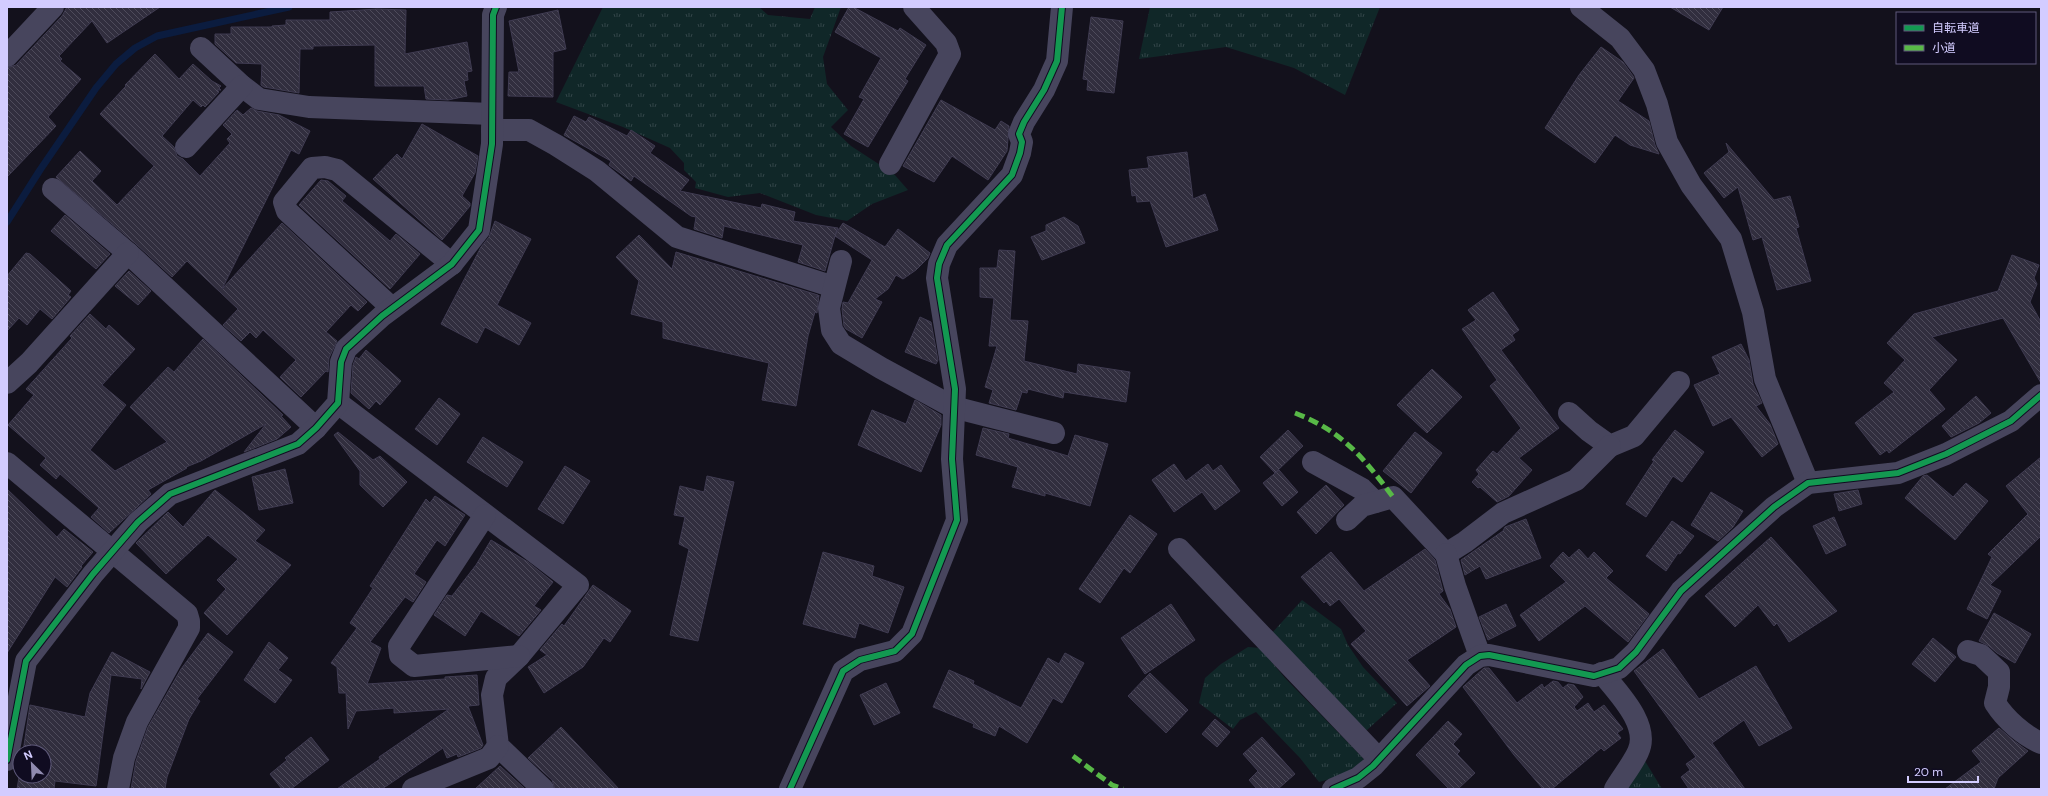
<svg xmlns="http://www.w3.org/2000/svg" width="2048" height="796" font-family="'DM Sans','Noto Sans JP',sans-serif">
<defs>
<pattern id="grass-tufts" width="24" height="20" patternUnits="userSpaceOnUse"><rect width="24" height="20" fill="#102728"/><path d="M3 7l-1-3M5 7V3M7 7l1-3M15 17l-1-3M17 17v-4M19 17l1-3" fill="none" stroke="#324548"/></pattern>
<pattern id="building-back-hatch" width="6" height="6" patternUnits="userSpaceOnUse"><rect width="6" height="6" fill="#312e3e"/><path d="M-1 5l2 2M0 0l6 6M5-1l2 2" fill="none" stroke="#4e4b5b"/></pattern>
</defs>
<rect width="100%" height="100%" fill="#13111c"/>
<g fill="url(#grass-tufts)">
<path d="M603,7H759L768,15L810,19L815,7H841L823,57L827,84L848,110L831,127L851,146L894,174L908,190L872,204L847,221L816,215L760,193L728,197L695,188L696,182L684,170V163L670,148L623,127L556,102Z"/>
<path d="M1150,7H1380L1345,95L1294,68L1226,47L1139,59Z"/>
<path d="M1302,600L1341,629L1348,645L1363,667L1397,703L1367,730L1357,729L1271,634Z"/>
<path d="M1248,647L1260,648L1285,678L1364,759L1348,774L1319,782L1300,758L1256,712L1240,720L1233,729L1199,703L1205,678L1221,664Z"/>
<path d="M1645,761L1662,789H1625Z"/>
</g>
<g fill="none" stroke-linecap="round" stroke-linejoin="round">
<path stroke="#0b1c3f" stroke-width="7" d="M7,222L40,170L96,88L116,64L135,48L157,36L289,7"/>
</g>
<g fill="url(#building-back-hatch)" stroke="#3f3b51">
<path d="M67,7H160L107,43L92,21L59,56L62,59L60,61L81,79L48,117L56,126L7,177V68L16,65L62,16Z"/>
<path d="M849,7H853L898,31L900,28L926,45L905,79L908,81L868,147L844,134L864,99L859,97L881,58L835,32Z"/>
<path d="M1670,7H1723L1709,30Z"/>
<path d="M377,9L406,10L405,54L467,42L472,71L467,72L468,80L464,81L467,96L448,100L426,99L424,86H375V45L313,46V49H300L299,93L264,87L261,85L262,64L236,63L215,44V34H231V27H272V26L286,25V20H330V12Z"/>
<path d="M558,10L566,49L553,52V97L508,96L509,72H519L509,21Z"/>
<path d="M1091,17L1123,21L1114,93L1087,90L1088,80L1083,79Z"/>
<path d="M1601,47L1623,62L1633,76L1634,78L1618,101L1649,121L1655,145L1659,154L1630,145L1615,135L1595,163L1545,128L1579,75Z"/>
<path d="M155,54L179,79L193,64L212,81L221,86L219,88L221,90H217L219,92L205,107L203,105L201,107L193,100L162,136L174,147L177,156L183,159L200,176L230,143L227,139L232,134L223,125L237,110L243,115L251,108L257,111L279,115L310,131L299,154L291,150L222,289L282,223L367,302L358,311L351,305L326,332L337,341L329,358L328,372L326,371L301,397L280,377L296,360L263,330L256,338L250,332L241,341L223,325L238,309L187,261L172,277L136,244L56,177L80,151L101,171L92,181L117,205L154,166L100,114L126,86L125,85Z"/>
<path d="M941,100L995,130L1001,121L1009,126L1007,151L988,180L952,156L934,182L903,166Z"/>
<path d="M574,116L586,122L589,117L627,136L631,130L655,146L650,153L689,180L680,191L761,208L762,204L795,212L793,221L838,228L835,235L843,223L885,247L898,229L930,253L928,258L916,270L903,279L896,275L888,289L875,299L882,302L862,338L846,329L844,326L842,309L843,302L848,303L872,260L835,236L825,271L798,262L803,245L724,226L722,238L694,229L696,217L691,216L634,176L631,181L609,165L611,161L564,135Z"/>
<path d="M422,124L478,156L475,173L462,196L470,203V206L442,240L373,179L397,154L402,159Z"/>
<path d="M1726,143L1774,200L1790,196L1799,227L1796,228L1811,281L1777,290L1762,237L1753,240L1738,187L1724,198L1704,173L1729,152Z"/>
<path d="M1187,152L1193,199L1205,194L1218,230L1166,247L1150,201L1137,202L1136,195L1132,196L1129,170L1149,168L1147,157Z"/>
<path d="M321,180L328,181L346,196L342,201L390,241L396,234L420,254L390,289L299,205Z"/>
<path d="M65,215L110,254L96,269L51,231Z"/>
<path d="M1064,217L1078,226L1085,243L1042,260L1031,237L1046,231V225Z"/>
<path d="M495,221L531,239L497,305L531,323L519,345L485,327L477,343L441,324L481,247L489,237Z"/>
<path d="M639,235L672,269L676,252L818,295L816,298L819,295L817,313L815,312L808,336L796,406L762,400L769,363L663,338V322L631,314L639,281L616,257Z"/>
<path d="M999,250L1015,251L1010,320L1028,321L1024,361L1077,374L1078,364L1130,372L1126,402L1064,392L1063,398L1028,389L1027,393L1022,392L1016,410L989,403L993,390L985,387L997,346H989L994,298L980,297V268H997Z"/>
<path d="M26,253L30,254L71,291L68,295L71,297L52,319L40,309L27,325L19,318L7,331V276Z"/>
<path d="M2012,255L2039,265L2034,278L2037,284L2030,302L2041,322V383L2003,318L1932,337L1957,360L1929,390L1945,409L1889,453L1887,450L1880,455L1855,423L1894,392L1884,383L1905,360L1887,343L1914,314L1998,291Z"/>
<path d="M129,271L151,291L138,305L115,286Z"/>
<path d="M1493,292L1519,330L1512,335L1515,340L1501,350L1559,428L1519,458L1532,470L1509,496L1497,502L1480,487L1478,488L1472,482L1479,474L1476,470L1493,451L1497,454L1521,428L1490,386L1497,380L1462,329L1476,320L1468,310Z"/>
<path d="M90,314L106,329L109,325L135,349L102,385L126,405L90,450L115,471L167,442L130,407L168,367L174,372L203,339L283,415L281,416L291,427L277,439L244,452L266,424L201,461L186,467L187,468L148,490L151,494L109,533L91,517L99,508L60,474L56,479L40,465L46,458L8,425L34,395L26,389L72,338L70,336Z"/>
<path d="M920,317L931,322L938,360L936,364L905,352Z"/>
<path d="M1741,344L1749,360L1753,384L1762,403L1756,406L1770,424L1778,444L1762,457L1731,417L1713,426L1694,385L1720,374L1712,357Z"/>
<path d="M366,350L401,381L380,405L376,401L369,409L351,393L353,365L356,357L359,359Z"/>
<path d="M1432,369L1462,397L1427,433L1397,405Z"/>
<path d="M1976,396L1991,413L1979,423L1951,437L1942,426Z"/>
<path d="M439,398L460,414L437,445L415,429Z"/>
<path d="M915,400L941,415V425L921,472L858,445L872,410L906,424Z"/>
<path d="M983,428L1009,434L1008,438L1068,456L1075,435L1108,444L1090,506L1045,493V496L1012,487L1018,467L976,455Z"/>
<path d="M1288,430L1303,446L1275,473L1260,457Z"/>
<path d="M1675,430L1704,452L1682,482L1673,476L1646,517L1626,504L1654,461L1652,460Z"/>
<path d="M338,432L373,460L380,456L407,482L383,507L360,485V471L334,435Z"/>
<path d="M1415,432L1442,453L1411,493L1383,471Z"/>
<path d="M483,437L523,462L507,487L467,462Z"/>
<path d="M2041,457V536L1990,585L2001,591L1987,619L1967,609L1992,557L1988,554L2028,514L2006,486Z"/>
<path d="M1174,464L1186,481L1208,464L1213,471L1221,465L1240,491L1215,510L1202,492L1174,512L1152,480Z"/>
<path d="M565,466L590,481L563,524L538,509Z"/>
<path d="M285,469L293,503L259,510L252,477Z"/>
<path d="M1279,470L1298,492L1282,506L1263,483Z"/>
<path d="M1927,475L1953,497L1966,483L1988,501L1955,540L1905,498L1923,476Z"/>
<path d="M707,476L734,482L698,641L670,635L689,549L679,544L685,517L674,515L680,486L704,492Z"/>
<path d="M1326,485L1344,505L1316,534L1297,512Z"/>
<path d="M7,489L57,537L64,529L93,552L81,566L82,567L67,587L55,577L7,653Z"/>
<path d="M215,490L265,530L255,541L291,565L227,635L204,613L226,589L217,580L238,559L208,535L166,574L136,543L168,512L183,527Z"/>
<path d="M1858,490L1862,504L1839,511L1834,494Z"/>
<path d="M1711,492L1743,511L1733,527L1718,541L1691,525Z"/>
<path d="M435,496L465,515L445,546L437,540L414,574L426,582L413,602L405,597L370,642L381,648L367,684L445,679V677L477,675L479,705L468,706L483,745L481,748L458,757L457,754L447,758L443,748L382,789H337L380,759L379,757L449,709L394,713V708L356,711L348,729L346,693H339L337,667L331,663L357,628L350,623L373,588L370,586L426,499L430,503Z"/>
<path d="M1130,515L1157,534L1130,573L1124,568L1100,603L1079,589Z"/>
<path d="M1834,517L1846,545L1826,554L1813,526Z"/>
<path d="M1526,519L1541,558L1486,579L1480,566L1465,575L1461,560L1503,531L1505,527Z"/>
<path d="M1672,521L1694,536L1680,554L1678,553L1666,571L1646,556Z"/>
<path d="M1771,537L1837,611L1789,642L1777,623L1774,626L1758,605L1735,627L1705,596Z"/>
<path d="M491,540L528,562L553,582L534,606L541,610L519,636L481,611L465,636L434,615L447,595L452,596L476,565Z"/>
<path d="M1425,549L1435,560L1443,591L1439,594L1450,609L1456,627L1407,660L1430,686L1407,706L1351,644L1366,631L1339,599L1330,606L1326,601L1324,603L1301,577L1331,552L1364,591Z"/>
<path d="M1579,549L1588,559L1594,552L1613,571L1606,578L1649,614L1628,642L1585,606L1539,641L1520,615L1566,582L1550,566L1563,552L1569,558Z"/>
<path d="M823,552L874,566L872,576L904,587L888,633L859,623L855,638L803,624Z"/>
<path d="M593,585L631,611L610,642L604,638L583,667L544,693L528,667L547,655L540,650L562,624L564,626Z"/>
<path d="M1171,604L1195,640L1145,674L1121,638Z"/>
<path d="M1506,604L1516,626L1488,640L1479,617Z"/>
<path d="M1994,613L2031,634L2015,663L1997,653L1989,646L1979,641Z"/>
<path d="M208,633L233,652L197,699L200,701L189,719L167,777L165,789H131L136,761L148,727L181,669Z"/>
<path d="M1933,638L1956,657L1935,682L1912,664Z"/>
<path d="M269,642L288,658L278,670L292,680L275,703L244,680Z"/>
<path d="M1663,649L1699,699L1756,666L1792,728L1759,746L1744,720L1712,743L1745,789H1689L1681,777L1690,770L1686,764L1696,757L1634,671Z"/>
<path d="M112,652L150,672L141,689L142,679L111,675L96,786L55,781L54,789H17L20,771V776H44V752H23L30,705L85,717L90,693Z"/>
<path d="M1065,653L1084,663L1062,703L1053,698L1027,743L999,726L995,736L973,727L974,724L933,707L949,670L974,681L973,684L1021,708L1048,658L1059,664Z"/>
<path d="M1484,668H1489L1517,703L1542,684L1544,688L1553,681L1558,682L1563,688L1568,684L1574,685L1583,697L1574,707L1577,711L1588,703L1594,712L1604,705L1623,729L1617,733L1621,738L1604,751L1601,748L1552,789H1543L1514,755L1463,687Z"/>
<path d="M1150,673L1188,710L1166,733L1128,696Z"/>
<path d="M886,683L900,713L874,725L860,695Z"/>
<path d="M1215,719L1230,732L1217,747L1202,734Z"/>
<path d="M1448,721L1462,734L1453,744L1460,751L1457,754L1475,773L1458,789H1449L1416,755Z"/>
<path d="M561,727L619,789H555L552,780L528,758Z"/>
<path d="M1999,728L2014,741L2028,751L1998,778L1994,789H1945L1981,762L1972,751Z"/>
<path d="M311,737L329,760L291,789H282L270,774L287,760L285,758Z"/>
<path d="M1262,737L1295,774L1278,789H1257L1249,780L1258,771L1243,754Z"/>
<path d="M500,766L525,789H475Z"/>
</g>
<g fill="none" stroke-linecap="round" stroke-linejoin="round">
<g stroke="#47455d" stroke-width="22">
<path d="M1581,7L1620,38L1644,70L1657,104L1667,142L1691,185L1731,239L1753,312L1765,379L1808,483"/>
<path d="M201,48L242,86L259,99L309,107L492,114"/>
<path d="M7,56L53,7"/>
<path d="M492,130H529L556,145L597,171L677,237L834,287"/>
<path d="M186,147L242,86"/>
<path d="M890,164L950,54L946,43L914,7"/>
<path d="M53,189L128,253L316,428"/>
<path d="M841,261L829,308L832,330L841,344L881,368L953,407L1054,433"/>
<path d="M392,308L287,211L284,202L312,168L325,167L337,170L452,264"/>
<path d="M7,383L29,363L128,253"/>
<path d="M338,403L578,585L519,656L496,678L492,695L498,746L543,789"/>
<path d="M1569,413L1589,431L1610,446L1634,436L1679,382"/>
<path d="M1313,462L1362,489L1375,502"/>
<path d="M7,463L187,614L189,621V628L137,722L124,758L118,789"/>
<path d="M485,515L399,646L400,655L414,666L519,656"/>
<path d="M1347,520L1362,506L1393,497L1446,554L1465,542L1503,513L1576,480L1610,446"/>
<path d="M1179,549L1379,759"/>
<path d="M1446,554L1455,586L1480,656"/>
<path d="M1968,651L1981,655L1999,672V687L1995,703C2006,720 2023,735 2041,743"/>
<path d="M1602,673C1617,692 1651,725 1638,752C1632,765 1622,777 1615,789"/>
<path d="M7,760L26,661L93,574L138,522L170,494L298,444L316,428L338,403L341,362L346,349L382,316L452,264L479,230L492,144L493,15L496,7"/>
<path d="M413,789L489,758L498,746"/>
<path d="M790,789L843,671L860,660L895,651L912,634L957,520L952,459L955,389L937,278L939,264L947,245L1012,175L1020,153L1022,142L1019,134L1024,122L1044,90L1057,61L1062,7"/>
<path d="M1333,789L1358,778L1373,766L1466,665L1480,656L1489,655L1594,676L1619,668L1636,652L1681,591L1774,507L1808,483L1898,473L1946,454L2011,421L2041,395"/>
</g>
<g stroke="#58b947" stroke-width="5" stroke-dasharray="10 5" stroke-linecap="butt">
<path d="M1295,413C1342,431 1364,458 1393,497"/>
<path d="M1073,756L1112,785L1123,789"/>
</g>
<defs>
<g id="cycleway">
<path d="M7,760L26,661L93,574L138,522L170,494L298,444L316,428L338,403L341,362L346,349L382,316L452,264L479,230L492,144L493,15L496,7"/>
<path d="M790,789L843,671L860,660L895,651L912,634L957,520L952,459L955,389L937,278L939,264L947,245L1012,175L1020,153L1022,142L1019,134L1024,122L1044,90L1057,61L1062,7"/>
<path d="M1333,789L1358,778L1373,766L1466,665L1480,656L1489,655L1594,676L1619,668L1636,652L1681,591L1774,507L1808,483L1898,473L1946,454L2011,421L2041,395"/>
</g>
</defs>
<use href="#cycleway" stroke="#100c21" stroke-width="8"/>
<use href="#cycleway" stroke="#139951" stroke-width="6"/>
</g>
<rect width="2048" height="796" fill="none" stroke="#d3ccff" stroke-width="16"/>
<rect x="1896" y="12" width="140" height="52" fill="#100c21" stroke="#5e597a"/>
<rect x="1904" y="25" width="20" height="6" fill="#139951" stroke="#5e597a"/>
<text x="1932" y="32" font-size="12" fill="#d3ccff">自転車道</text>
<rect x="1904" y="45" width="20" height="6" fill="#58b947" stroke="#5e597a"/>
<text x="1932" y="52" font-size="12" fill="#d3ccff">小道</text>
<g transform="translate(32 764) rotate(336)"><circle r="19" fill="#100c21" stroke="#5e597a"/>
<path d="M0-3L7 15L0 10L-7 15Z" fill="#908bb0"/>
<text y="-6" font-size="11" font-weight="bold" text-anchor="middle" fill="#d3ccff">N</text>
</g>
<path d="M1908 776v6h70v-6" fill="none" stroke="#d3ccff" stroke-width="2"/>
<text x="1914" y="776" font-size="12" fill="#d3ccff" stroke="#100c21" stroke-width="3" paint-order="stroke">20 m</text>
</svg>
